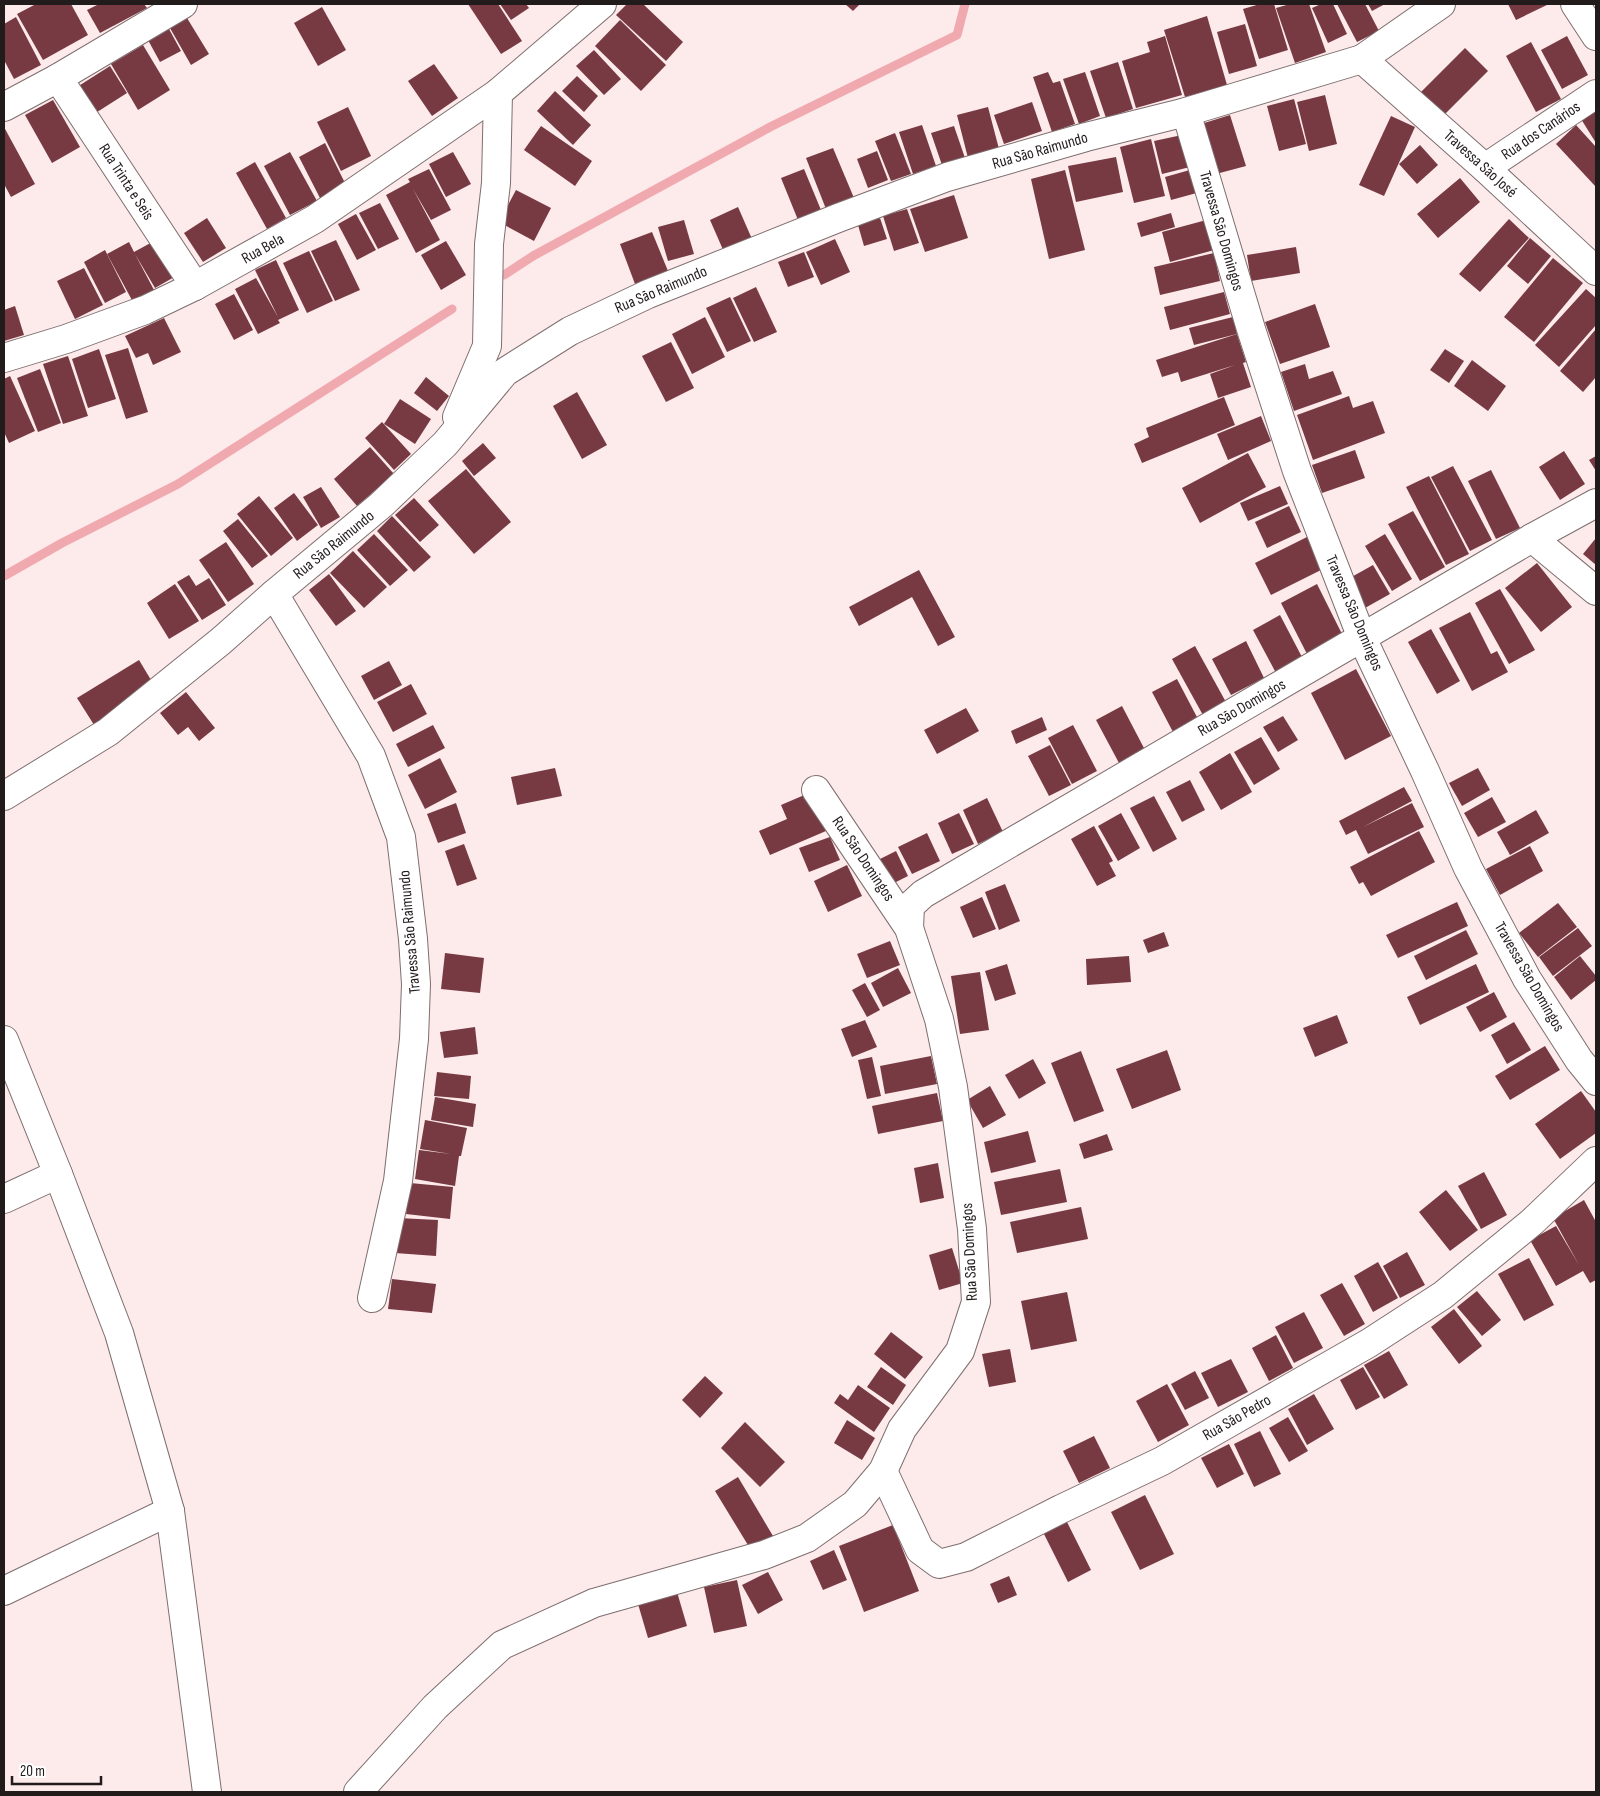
<svg xmlns="http://www.w3.org/2000/svg" width="1600" height="1796" font-family="'Sofia Sans Condensed',sans-serif">
<rect width="100%" height="100%" fill="#fdeaeb"/>
<g fill="none" stroke-linecap="round" stroke-linejoin="round">
<g stroke="#f1a9b0" stroke-width="9">
<path d="M504,275L533,256L772,126L957,35L965,4"/>
<path d="M4,576L62,543L178,484L452,309"/>
</g>
</g>
<g fill="#773a43">
<path d="M36,4H71L88,35L43,60L17,14Z"/>
<path d="M99,4H144L147,8L100,33L87,10Z"/>
<path d="M468,4H498L522,41L501,54Z"/>
<path d="M500,4H526L529,8L511,20Z"/>
<path d="M627,4H643L683,42L666,61L616,15Z"/>
<path d="M845,4H860L853,11Z"/>
<path d="M1260,4H1274L1288,50L1259,59L1243,9Z"/>
<path d="M1290,4H1309L1326,52L1295,63L1276,8Z"/>
<path d="M1321,4H1333L1347,34L1328,43L1312,8Z"/>
<path d="M1337,4H1365L1379,31L1357,42Z"/>
<path d="M1368,4H1385L1372,11Z"/>
<path d="M1508,4H1549L1516,20Z"/>
<path d="M322,7L346,50L318,66L294,23Z"/>
<path d="M1207,16L1227,85L1185,97L1164,30Z"/>
<path d="M16,17L41,65L14,79L4,60V24Z"/>
<path d="M187,18L209,54L191,65L170,28Z"/>
<path d="M620,20L666,65L641,91L595,46Z"/>
<path d="M1245,24L1257,66L1229,74L1217,32Z"/>
<path d="M169,29L181,51L160,62L148,40Z"/>
<path d="M1165,36L1182,95L1136,108L1122,61L1150,52L1147,42Z"/>
<path d="M1567,36L1588,75L1562,89L1541,50Z"/>
<path d="M1531,42L1561,99L1536,112L1506,56Z"/>
<path d="M143,45L170,90L138,110L111,64Z"/>
<path d="M1465,48L1488,71L1444,115L1421,92Z"/>
<path d="M594,50L621,79L604,95L576,66Z"/>
<path d="M1118,62L1133,109L1106,118L1090,71Z"/>
<path d="M434,64L458,98L432,116L408,81Z"/>
<path d="M110,66L127,93L94,114L77,87Z"/>
<path d="M1048,72L1053,83L1060,81L1075,124L1052,132L1033,77Z"/>
<path d="M1085,72L1100,116L1079,124L1063,79Z"/>
<path d="M577,76L598,96L584,112L562,91Z"/>
<path d="M555,91L591,125L573,145L537,111Z"/>
<path d="M1325,95L1337,144L1309,151L1297,102Z"/>
<path d="M1294,99L1306,144L1279,151L1267,106Z"/>
<path d="M53,100L80,147L52,163L25,115Z"/>
<path d="M1032,102L1042,131L1004,144L994,115Z"/>
<path d="M348,107L371,156L341,171L317,122Z"/>
<path d="M988,107L999,149L968,158L957,115Z"/>
<path d="M1596,110V143L1581,119Z"/>
<path d="M1230,115L1246,166L1216,174L1201,124Z"/>
<path d="M1391,116L1415,127L1384,196L1359,185Z"/>
<path d="M922,125L936,166L913,174L899,132Z"/>
<path d="M1576,125L1596,147V187L1556,144Z"/>
<path d="M541,126L592,161L575,186L524,150Z"/>
<path d="M954,126L966,161L943,168L931,133Z"/>
<path d="M4,127L35,184L11,197L4,184Z"/>
<path d="M895,133L911,174L891,181L875,141Z"/>
<path d="M1182,135L1190,167L1162,174L1154,141Z"/>
<path d="M1151,139L1165,196L1134,203L1120,147Z"/>
<path d="M325,143L347,187L321,200L299,157Z"/>
<path d="M1420,145L1438,165L1417,184L1399,164Z"/>
<path d="M833,148L854,198L826,209L806,158Z"/>
<path d="M877,151L888,180L868,188L857,159Z"/>
<path d="M290,152L317,201L290,215L264,166Z"/>
<path d="M453,152L471,184L446,197L429,164Z"/>
<path d="M1116,157L1123,192L1076,202L1068,166Z"/>
<path d="M255,162L286,218L267,229L236,173Z"/>
<path d="M1197,168L1204,191L1171,200L1165,177Z"/>
<path d="M429,169L451,210L431,220L413,189L440,240L416,253L386,195L410,182L408,179Z"/>
<path d="M804,169L821,210L798,220L781,178Z"/>
<path d="M1065,170L1085,250L1049,259L1031,179Z"/>
<path d="M1460,178L1480,202L1438,238L1417,214Z"/>
<path d="M516,190L551,208L534,241L499,222Z"/>
<path d="M954,195L968,238L925,252L910,209Z"/>
<path d="M380,203L399,239L378,249L359,213Z"/>
<path d="M738,207L752,239L724,252L710,220Z"/>
<path d="M907,209L919,243L894,251L883,216Z"/>
<path d="M1171,213L1175,227L1141,237L1137,223Z"/>
<path d="M356,214L376,250L357,260L338,224Z"/>
<path d="M207,218L226,248L203,262L184,233Z"/>
<path d="M880,218L887,239L864,246L858,225Z"/>
<path d="M1210,219L1218,249L1170,262L1162,232Z"/>
<path d="M1509,219L1529,238L1480,292L1459,274Z"/>
<path d="M684,220L694,254L668,261L658,227Z"/>
<path d="M652,232L668,271L635,284L620,244Z"/>
<path d="M1530,238L1551,256L1528,284L1507,266Z"/>
<path d="M835,239L850,272L821,285L806,252Z"/>
<path d="M156,240L176,276L155,288L135,254L154,290L133,302L107,254L129,242L134,252Z"/>
<path d="M336,240L360,290L335,301L311,251Z"/>
<path d="M446,241L466,275L441,290L421,255Z"/>
<path d="M1296,247L1300,273L1251,281L1247,255Z"/>
<path d="M105,250L126,292L105,303L84,262Z"/>
<path d="M309,251L333,301L307,313L283,263Z"/>
<path d="M804,252L814,277L788,287L778,262Z"/>
<path d="M1214,253L1220,281L1160,295L1154,267Z"/>
<path d="M1553,258L1583,283L1534,342L1504,317Z"/>
<path d="M276,260L299,310L278,320L280,323L258,334L235,289L256,278L278,317L255,270Z"/>
<path d="M84,268L103,305L75,319L57,281Z"/>
<path d="M756,287L777,332L754,342L733,298Z"/>
<path d="M1586,289L1596,298V325L1559,367L1535,345Z"/>
<path d="M1224,292L1230,314L1170,330L1164,307Z"/>
<path d="M234,294L253,330L234,340L215,304Z"/>
<path d="M730,297L751,341L727,352L706,308Z"/>
<path d="M1315,304L1330,347L1280,364L1265,322Z"/>
<path d="M15,306L24,335L4,341V310Z"/>
<path d="M705,317L725,357L692,374L672,334Z"/>
<path d="M1233,317L1237,334L1194,345L1189,328Z"/>
<path d="M164,318L181,352L153,365L148,353L136,358L125,336Z"/>
<path d="M1596,329V377L1583,392L1560,371Z"/>
<path d="M1237,334L1246,362L1243,363L1251,387L1218,398L1210,374L1235,365L1181,382L1178,372L1162,377L1156,360Z"/>
<path d="M671,342L694,388L666,402L642,356Z"/>
<path d="M128,348L148,412L126,419L105,355Z"/>
<path d="M99,349L116,399L88,408L72,359Z"/>
<path d="M1445,349L1464,361L1449,383L1430,370Z"/>
<path d="M68,356L88,416L63,424L43,364Z"/>
<path d="M1472,360L1506,386L1488,411L1454,386Z"/>
<path d="M1305,364L1309,379L1333,371L1342,394L1294,411L1281,372Z"/>
<path d="M40,369L61,423L38,432L17,378Z"/>
<path d="M10,376L35,431L9,443L4,432V379Z"/>
<path d="M426,377L449,396L437,411L414,393Z"/>
<path d="M577,392L607,445L582,459L553,406Z"/>
<path d="M1349,396L1353,408L1373,401L1385,433L1313,460L1297,415Z"/>
<path d="M1224,397L1235,425L1142,463L1134,444L1149,437L1146,428Z"/>
<path d="M400,399L431,419L415,444L384,424Z"/>
<path d="M1261,416L1271,441L1228,460L1217,434Z"/>
<path d="M382,422L411,454L394,470L365,438Z"/>
<path d="M483,443L496,458L474,476L462,461Z"/>
<path d="M370,447L394,474L357,506L334,479Z"/>
<path d="M1355,450L1365,478L1322,493L1312,465Z"/>
<path d="M1564,451L1585,484L1560,500L1539,467Z"/>
<path d="M1248,453L1266,487L1200,523L1182,488Z"/>
<path d="M1596,456V471L1589,460Z"/>
<path d="M1453,466L1492,540L1470,551L1431,477Z"/>
<path d="M466,469L511,522L474,554L428,501Z"/>
<path d="M1491,470L1520,528L1496,539L1468,481Z"/>
<path d="M1429,476L1469,554L1446,565L1406,487Z"/>
<path d="M1280,486L1288,504L1248,521L1240,503Z"/>
<path d="M321,487L340,517L321,528L303,497Z"/>
<path d="M294,493L318,525L297,541L274,508Z"/>
<path d="M259,496L293,538L271,556L237,514Z"/>
<path d="M414,498L439,525L420,542L395,515Z"/>
<path d="M1289,506L1301,532L1267,548L1255,522Z"/>
<path d="M1413,511L1445,567L1420,581L1388,524Z"/>
<path d="M392,516L431,557L414,572L377,531Z"/>
<path d="M238,519L268,556L252,568L223,531Z"/>
<path d="M374,534L408,570L390,586L357,550Z"/>
<path d="M1385,534L1412,579L1392,591L1365,546Z"/>
<path d="M1307,537L1323,569L1271,595L1255,563Z"/>
<path d="M1596,538V565L1583,554Z"/>
<path d="M226,542L254,584L228,602L199,560Z"/>
<path d="M353,551L387,587L364,608L330,573Z"/>
<path d="M1537,563L1572,607L1541,632L1505,588Z"/>
<path d="M1373,565L1390,594L1365,608L1348,579Z"/>
<path d="M919,570L955,637L938,646L912,597L859,626L849,607Z"/>
<path d="M329,574L356,611L336,626L309,590Z"/>
<path d="M189,575L196,586L209,578L226,605L202,620L177,582Z"/>
<path d="M175,584L199,621L169,639L147,603Z"/>
<path d="M1317,584L1343,636L1307,654L1281,603Z"/>
<path d="M1500,589L1535,650L1509,664L1475,603Z"/>
<path d="M1470,612L1491,654L1497,651L1508,672L1472,691L1439,628Z"/>
<path d="M1280,615L1303,659L1276,673L1253,630Z"/>
<path d="M1431,629L1460,681L1437,694L1408,642Z"/>
<path d="M1246,641L1264,678L1231,695L1212,659Z"/>
<path d="M1195,646L1227,704L1204,717L1172,659Z"/>
<path d="M139,660L157,690L96,728L77,698Z"/>
<path d="M389,661L402,685L374,700L361,676Z"/>
<path d="M1356,669L1391,736L1345,760L1311,693Z"/>
<path d="M1177,679L1198,719L1173,732L1152,692Z"/>
<path d="M411,684L427,714L393,732L377,702Z"/>
<path d="M186,692L215,728L199,741L188,727L178,735L160,713Z"/>
<path d="M1122,706L1145,750L1119,763L1096,720Z"/>
<path d="M966,708L979,731L937,754L924,730Z"/>
<path d="M1283,716L1298,740L1278,752L1263,727Z"/>
<path d="M1042,717L1047,730L1016,744L1011,731Z"/>
<path d="M433,725L445,748L408,767L396,744Z"/>
<path d="M1073,725L1097,771L1072,784L1048,738Z"/>
<path d="M1261,737L1280,769L1254,785L1234,752Z"/>
<path d="M1050,745L1071,785L1049,796L1028,756Z"/>
<path d="M1230,753L1252,792L1221,810L1199,772Z"/>
<path d="M440,758L457,792L425,809L408,775Z"/>
<path d="M555,768L562,796L517,805L511,777Z"/>
<path d="M1478,768L1490,790L1462,806L1449,783Z"/>
<path d="M1190,780L1205,810L1182,822L1166,792Z"/>
<path d="M1404,787L1412,801L1363,827L1412,803L1424,827L1368,854L1356,830L1346,835L1339,821Z"/>
<path d="M809,793L826,831L770,855L759,831L787,819L781,805Z"/>
<path d="M1154,796L1177,839L1153,852L1130,808Z"/>
<path d="M1492,797L1506,822L1478,837L1464,813Z"/>
<path d="M987,798L1003,832L978,844L963,810Z"/>
<path d="M456,803L466,833L438,843L427,814Z"/>
<path d="M1536,810L1549,833L1510,855L1497,832Z"/>
<path d="M959,813L974,844L952,854L938,823Z"/>
<path d="M1121,813L1140,848L1118,861L1098,826Z"/>
<path d="M1094,826L1113,861L1109,863L1116,876L1097,886L1071,839Z"/>
<path d="M1419,831L1435,862L1371,896L1363,882L1359,884L1350,867Z"/>
<path d="M927,833L940,861L912,874L898,847Z"/>
<path d="M830,837L840,860L809,872L799,848Z"/>
<path d="M464,844L477,879L457,886L445,851Z"/>
<path d="M1530,846L1543,871L1500,895L1486,869Z"/>
<path d="M896,851L908,876L892,884L880,859Z"/>
<path d="M847,865L862,896L828,912L814,881Z"/>
<path d="M1005,884L1020,921L999,930L985,892Z"/>
<path d="M982,897L996,929L973,938L960,907Z"/>
<path d="M1457,902L1468,926L1398,958L1386,935Z"/>
<path d="M1558,903L1577,927L1538,957L1519,933Z"/>
<path d="M1578,928L1592,946L1553,976L1539,957Z"/>
<path d="M1466,930L1478,954L1426,980L1414,956Z"/>
<path d="M1164,932L1169,946L1148,953L1143,940Z"/>
<path d="M890,941L900,965L867,978L857,954Z"/>
<path d="M445,953L484,958L480,993L441,989Z"/>
<path d="M1129,956L1131,982L1087,985L1086,959Z"/>
<path d="M1580,956L1596,976V980L1571,1000L1554,977Z"/>
<path d="M1007,964L1016,994L995,1001L985,971Z"/>
<path d="M1476,964L1489,992L1420,1025L1407,997Z"/>
<path d="M898,968L911,993L883,1007L871,983Z"/>
<path d="M980,972L989,1030L960,1034L951,976Z"/>
<path d="M865,983L880,1010L867,1017L852,990Z"/>
<path d="M1494,992L1507,1017L1480,1032L1466,1007Z"/>
<path d="M1337,1015L1348,1043L1315,1057L1303,1028Z"/>
<path d="M865,1020L877,1047L852,1057L841,1029Z"/>
<path d="M1514,1022L1531,1050L1507,1064L1491,1035Z"/>
<path d="M475,1027L478,1054L444,1058L440,1032Z"/>
<path d="M1545,1046L1560,1070L1510,1100L1495,1076Z"/>
<path d="M1167,1050L1181,1090L1132,1109L1116,1069Z"/>
<path d="M1081,1051L1104,1111L1074,1122L1051,1063Z"/>
<path d="M931,1056L937,1084L885,1094L880,1066Z"/>
<path d="M872,1057L881,1096L867,1099L858,1060Z"/>
<path d="M1033,1059L1046,1083L1019,1099L1005,1075Z"/>
<path d="M437,1072L471,1076L469,1099L434,1096Z"/>
<path d="M990,1086L1006,1115L983,1128L967,1100Z"/>
<path d="M1581,1091L1596,1112V1133L1560,1159L1535,1124Z"/>
<path d="M937,1093L943,1121L878,1134L872,1106Z"/>
<path d="M435,1097L476,1104L473,1127L431,1120Z"/>
<path d="M425,1120L467,1128L461,1156H459L455,1186L415,1179L419,1150L451,1154L420,1149Z"/>
<path d="M1028,1131L1036,1162L991,1173L984,1142Z"/>
<path d="M1107,1134L1113,1150L1084,1159L1079,1144Z"/>
<path d="M938,1163L944,1198L920,1203L914,1168Z"/>
<path d="M1060,1169L1067,1202L1001,1215L994,1182Z"/>
<path d="M1484,1172L1507,1215L1481,1229L1458,1186Z"/>
<path d="M410,1183L453,1187L450,1219L406,1214Z"/>
<path d="M1446,1190L1478,1230L1450,1251L1419,1212Z"/>
<path d="M1584,1200L1596,1222V1280L1590,1283L1583,1271L1556,1286L1530,1240L1556,1226L1579,1265L1553,1218Z"/>
<path d="M1081,1207L1088,1239L1017,1253L1010,1222Z"/>
<path d="M398,1218L438,1220L436,1256L395,1253Z"/>
<path d="M952,1248L963,1283L939,1290L929,1255Z"/>
<path d="M1407,1252L1425,1285L1400,1298L1383,1266Z"/>
<path d="M1529,1258L1554,1305L1524,1321L1498,1274Z"/>
<path d="M1378,1262L1398,1298L1373,1312L1354,1276Z"/>
<path d="M392,1279L436,1284L432,1313L388,1309Z"/>
<path d="M1342,1283L1365,1324L1344,1336L1320,1295Z"/>
<path d="M1477,1291L1501,1320L1482,1336L1457,1307Z"/>
<path d="M1067,1292L1077,1341L1031,1350L1021,1301Z"/>
<path d="M1454,1309L1482,1346L1459,1364L1431,1327Z"/>
<path d="M1304,1312L1323,1348L1294,1363L1275,1327Z"/>
<path d="M891,1332L923,1357L905,1379L874,1354Z"/>
<path d="M1276,1335L1293,1368L1269,1381L1252,1348Z"/>
<path d="M1010,1349L1016,1382L989,1387L982,1354Z"/>
<path d="M1389,1351L1408,1385L1384,1399L1364,1365Z"/>
<path d="M1231,1359L1248,1392L1218,1407L1201,1373Z"/>
<path d="M881,1367L906,1385L893,1405L867,1387Z"/>
<path d="M1363,1367L1380,1397L1356,1410L1340,1380Z"/>
<path d="M1195,1371L1209,1398L1185,1410L1171,1384Z"/>
<path d="M705,1376L723,1393L700,1418L682,1400Z"/>
<path d="M1167,1384L1189,1425L1158,1442L1136,1401Z"/>
<path d="M858,1385L890,1408L874,1432L834,1403L840,1394L848,1400Z"/>
<path d="M1314,1394L1334,1429L1307,1445L1288,1409Z"/>
<path d="M1288,1417L1308,1451L1289,1462L1269,1428Z"/>
<path d="M847,1420L875,1438L862,1460L834,1443Z"/>
<path d="M745,1422L785,1462L760,1487L721,1448Z"/>
<path d="M1260,1431L1281,1474L1254,1487L1234,1444Z"/>
<path d="M1094,1436L1110,1468L1079,1483L1063,1451Z"/>
<path d="M1229,1444L1244,1474L1217,1488L1201,1458Z"/>
<path d="M738,1477L773,1536L751,1550L715,1491Z"/>
<path d="M1145,1495L1174,1554L1140,1570L1111,1512Z"/>
<path d="M1064,1516L1091,1570L1068,1582L1041,1528Z"/>
<path d="M893,1525L919,1591L864,1612L839,1546Z"/>
<path d="M834,1550L847,1580L823,1590L810,1561Z"/>
<path d="M768,1572L783,1600L758,1614L742,1585Z"/>
<path d="M1009,1576L1017,1595L998,1603L990,1584Z"/>
<path d="M737,1580L747,1626L714,1633L704,1587Z"/>
<path d="M677,1592L687,1626L648,1638L638,1604Z"/>
</g>
<g fill="none" stroke-linecap="round" stroke-linejoin="round">
<defs>
<g id="street">
<path d="M1575,4L1596,36"/>
<path d="M1362,59L1485,168L1596,271"/>
<path d="M58,78L195,286"/>
<path d="M4,107L58,78L183,4"/>
<path d="M1186,112L1251,329L1297,471L1362,638L1425,771L1468,868L1527,979L1579,1060L1596,1081"/>
<path d="M1485,168L1596,94"/>
<path d="M4,358L66,339L145,310L195,286L315,219L498,93L602,4"/>
<path d="M457,417L487,346L489,244L496,183L498,93"/>
<path d="M1532,538L1596,591"/>
<path d="M274,594L371,756L401,837L413,939L416,984L414,1039L398,1181L372,1298"/>
<path d="M4,796L108,732L221,641L274,594L381,505L445,444L505,372L570,331L648,294L838,218L947,177L1086,137L1186,112L1362,59L1441,4"/>
<path d="M909,928L910,906L923,894L1532,538L1596,503"/>
<path d="M4,1040L58,1174L119,1333L170,1511L207,1792"/>
<path d="M4,1199L58,1174"/>
<path d="M883,1471L920,1550L939,1564L966,1557L1061,1509L1162,1461L1369,1343L1443,1295L1532,1222L1596,1161"/>
<path d="M4,1591L170,1511"/>
<path d="M358,1792L435,1707L502,1645L594,1603L764,1555L807,1538L855,1504L883,1471L902,1429L960,1351L976,1302L972,1229L953,1087L939,1019L909,928L816,790"/>
</g>
</defs>
<use href="#street" stroke="#7e6e6f" stroke-width="30"/>
<use href="#street" stroke="#fff" stroke-width="28"/>
</g>
<g text-anchor="middle" dominant-baseline="central" stroke-width="5" stroke-linejoin="round" paint-order="stroke">
<g font-size="16" fill="#221b1c" stroke="#fff">
<text transform="translate(1541 131) rotate(-34)">Rua dos Canários</text>
<text transform="translate(1040 151) rotate(-16)">Rua São Raimundo</text>
<text transform="translate(1480 164) rotate(42)">Travessa São José</text>
<text transform="translate(126 182) rotate(57)">Rua Trinta e Seis</text>
<text transform="translate(1221 231) rotate(74)">Travessa São Domingos</text>
<text transform="translate(263 249) rotate(-29)">Rua Bela</text>
<text transform="translate(661 290) rotate(-23)">Rua São Raimundo</text>
<text transform="translate(334 545) rotate(-39)">Rua São Raimundo</text>
<text transform="translate(1354 613) rotate(67)">Travessa São Domingos</text>
<text transform="translate(1242 708) rotate(-30)">Rua São Domingos</text>
<text transform="translate(863 859) rotate(56)">Rua São Domingos</text>
<text transform="translate(410 932) rotate(-95)">Travessa São Raimundo</text>
<text transform="translate(1529 977) rotate(60)">Travessa São Domingos</text>
<text transform="translate(970 1252) rotate(-93)">Rua São Domingos</text>
<text transform="translate(1237 1418) rotate(-30)">Rua São Pedro</text>
</g>
</g>
<rect width="1600" height="1796" fill="none" stroke="#221b1c" stroke-width="10"/>
<path d="M12 1776v8h89v-8" fill="none" stroke="#221b1c" stroke-width="2.5"/>
<text x="20" y="1776" font-size="15" fill="#221b1c" stroke="#ffffff" stroke-width="4" paint-order="stroke">20 m</text>
</svg>
